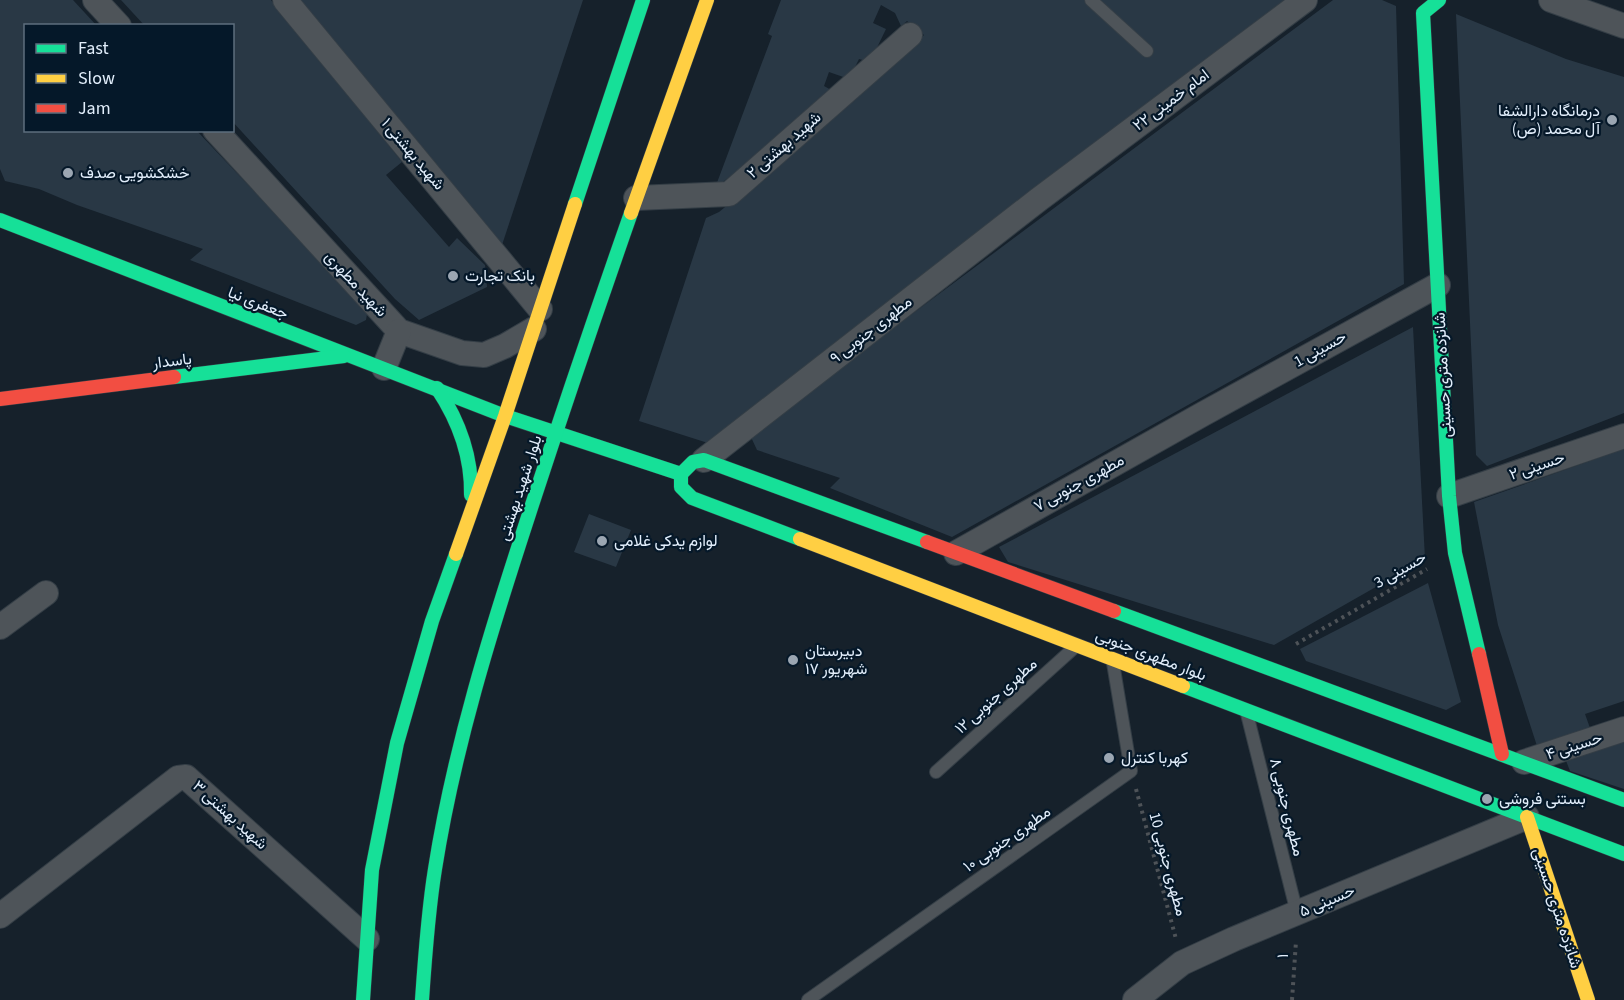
<svg xmlns="http://www.w3.org/2000/svg" width="1624" height="1000" font-family="'Source Sans 3',Vazirmatn,sans-serif">
<rect width="100%" height="100%" fill="#16212b"/>
<g fill="#293845">
<path d="M0,0H73L97,26H26V130H196L366,309L367,314L366,320L356,325L190,260L203,249L77,205L39,189L5,181L0,169Z"/>
<path d="M121,0H271L402,162L386,175L449,247L457,238L485,265L487,287L419,320L395,299L232,121V26H145Z"/>
<path d="M295,0H583L501,248Z"/>
<path d="M781,0H1286L711,444L639,421L706,218L719,212L828,123L896,63L924,35L907,21L901,26L895,13L881,5L873,23L886,29L870,62L859,59L849,79L829,72L824,86L833,91L780,138L715,188L772,36L768,34Z"/>
<path d="M1333,0H1382L1396,6L1404,284L952,537L830,488L840,478L757,450L750,435Z"/>
<path d="M1456,14L1566,59L1624,77V413L1487,466L1476,455Z"/>
<path d="M1413,327L1425,559L1274,645L1008,562L999,547Z"/>
<path d="M1624,449V701L1585,714L1590,728L1537,746L1498,625L1474,502Z"/>
<path d="M589,514L631,530L616,567L574,552Z"/>
<path d="M1428,583L1461,702L1446,710L1306,661L1300,649Z"/>
<path d="M1624,739V789L1570,771L1565,758Z"/>
</g>
<g fill="none" stroke-linecap="round" stroke-linejoin="round">
<defs>
<g id="lane">
<path d="M1091,0L1147,51"/>
<path d="M1247,714L1297,913"/>
<path d="M936,772L1075,647"/>
<path d="M808,1000L1131,771L1113,663"/>
</g>
<g id="street">
<path d="M95,0L119,26"/>
<path d="M285,0L540,309"/>
<path d="M1551,0L1624,26"/>
<path d="M215,130L399,331L462,353L484,355L505,346L534,329"/>
<path d="M636,198L729,194L910,35"/>
<path d="M384,368L399,331"/>
<path d="M704,460L1038,200L1305,0"/>
<path d="M1449,496L1624,436"/>
<path d="M956,553L1203,414L1438,285"/>
<path d="M0,627L46,593"/>
<path d="M1524,762L1624,729"/>
<path d="M0,916L178,778L186,777L367,939"/>
<path d="M1135,1000L1182,963L1234,939L1527,817"/>
</g>
<g id="fast">
<path d="M1439,0L1423,13L1449,496L1455,553L1479,654"/>
<path d="M575,204L643,0"/>
<path d="M0,220L505,416L681,474"/>
<path d="M174,377L344,356"/>
<path d="M437,388C459,421 472,455 471,495"/>
<path d="M800,539L692,498L681,487V474L693,462L704,460L927,542"/>
<path d="M1114,611L1624,800"/>
<path d="M1183,686L1624,854"/>
<path d="M363,1000L372,870L397,743L432,621L456,554"/>
<path d="M422,1000C425,956 428,912 435,869C454,748 491,630 529,514C562,413 596,313 631,213"/>
</g>
<g id="slow">
<path d="M631,213L707,0"/>
<path d="M800,539L1183,686"/>
<path d="M456,554L505,416L575,204"/>
<path d="M1527,817L1588,1000"/>
</g>
<g id="jam">
<path d="M0,399L174,377"/>
<path d="M927,542L1114,611"/>
<path d="M1479,654L1502,754"/>
</g>
</defs>
<use href="#lane" stroke="#343e46" stroke-width="14"/>
<use href="#street" stroke="#343e46" stroke-width="26"/>
<use href="#fast" stroke="#343e46" stroke-width="15"/>
<use href="#slow" stroke="#343e46" stroke-width="15"/>
<use href="#jam" stroke="#343e46" stroke-width="15"/>
<g stroke="#4e5358" stroke-width="4" stroke-dasharray="3 4.5" stroke-linecap="butt">
<path d="M1296,644L1427,569"/>
<path d="M1136,789L1176,939"/>
<path d="M1292,1000L1296,941"/>
</g>
<use href="#lane" stroke="#4e5459" stroke-width="12"/>
<use href="#street" stroke="#4e5459" stroke-width="24"/>
<use href="#fast" stroke="#16e098" stroke-width="14"/>
<use href="#slow" stroke="#ffcf43" stroke-width="14"/>
<use href="#jam" stroke="#f24e42" stroke-width="14"/>
</g>
<g fill="#9ba6b2" stroke="#051829" stroke-width="2">
<circle cx="1612" cy="120" r="6"/>
<circle cx="68" cy="173" r="6"/>
<circle cx="453" cy="276" r="6"/>
<circle cx="602" cy="541" r="6"/>
<circle cx="793" cy="660" r="6"/>
<circle cx="1109" cy="758" r="6"/>
<circle cx="1487" cy="799" r="6"/>
</g>
<g text-anchor="middle" dominant-baseline="central" stroke-width="4.5" stroke-linejoin="round" paint-order="stroke">
<g font-size="16" fill="#e2eefb" stroke="#051829">
<text transform="translate(1171 100) rotate(-37)">امام خمینی ۲۲</text>
<text transform="translate(784 145) rotate(-41)">شهید بهشتی ۲</text>
<text transform="translate(413 154) rotate(50)">شهید بهشتی ۱</text>
<text transform="translate(356 284) rotate(47)">شهید مطهری</text>
<text transform="translate(258 303) rotate(21)">جعفری نیا</text>
<text transform="translate(871 330) rotate(-38)">مطهری جنوبی ۹</text>
<text transform="translate(1320 349) rotate(-29)">حسینی 1</text>
<text transform="translate(172 361) rotate(-7)">پاسدار</text>
<text transform="translate(1443 375) rotate(-93)">شانزده متری حسینی</text>
<text transform="translate(1537 466) rotate(-19)">حسینی ۲</text>
<text transform="translate(1079 483) rotate(-29)">مطهری جنوبی ۷</text>
<text transform="translate(520 488) rotate(-72)">بلوار شهید بهشتی</text>
<text transform="translate(1400 570) rotate(-30)">حسینی 3</text>
<text transform="translate(1151 655) rotate(21)">بلوار مطهری جنوبی</text>
<text transform="translate(996 696) rotate(-42)">مطهری جنوبی ۱۲</text>
<text transform="translate(1574 746) rotate(-18)">حسینی ۴</text>
<text transform="translate(1287 807) rotate(76)">مطهری جنوبی ۸</text>
<text transform="translate(230 815) rotate(42)">شهید بهشتی ۳</text>
<text transform="translate(1007 839) rotate(-35)">مطهری جنوبی ۱۰</text>
<text transform="translate(1168 864) rotate(75)">مطهری جنوبی 10</text>
<text transform="translate(1327 901) rotate(-23)">حسینی ۵</text>
<text transform="translate(1557 908) rotate(72)">شانزده متری حسینی</text>
<text transform="translate(1283 956) rotate(-87)">۱</text>
</g>
<g font-size="16" fill="#e2eefb" stroke="#051829" text-anchor="start">
<text x="1600" y="111" text-anchor="end">درمانگاه دارالشفا<tspan x="1600" dy="18">آل محمد (ص)</tspan></text>
<text x="80" y="173">خشکشویی صدف</text>
<text x="465" y="276">بانک تجارت</text>
<text x="614" y="541">لوازم یدکی غلامی</text>
<text x="805" y="651">دبیرستان<tspan x="805" dy="18">۱۷ شهریور</tspan></text>
<text x="1121" y="758">کهربا کنترل</text>
<text x="1499" y="799">بستنی فروشی</text>
</g>
</g>
<rect x="24" y="24" width="210" height="108" fill="#051829" stroke="#5d6e7d" stroke-width="1.5"/>
<rect x="36" y="44" width="30" height="9" fill="#16e098" stroke="#5d6e7d" stroke-width="1.5"/>
<text x="78" y="54" font-size="18" fill="#e2eefb">Fast</text>
<rect x="36" y="74" width="30" height="9" fill="#ffcf43" stroke="#5d6e7d" stroke-width="1.5"/>
<text x="78" y="84" font-size="18" fill="#e2eefb">Slow</text>
<rect x="36" y="104" width="30" height="9" fill="#f24e42" stroke="#5d6e7d" stroke-width="1.5"/>
<text x="78" y="114" font-size="18" fill="#e2eefb">Jam</text>
</svg>
